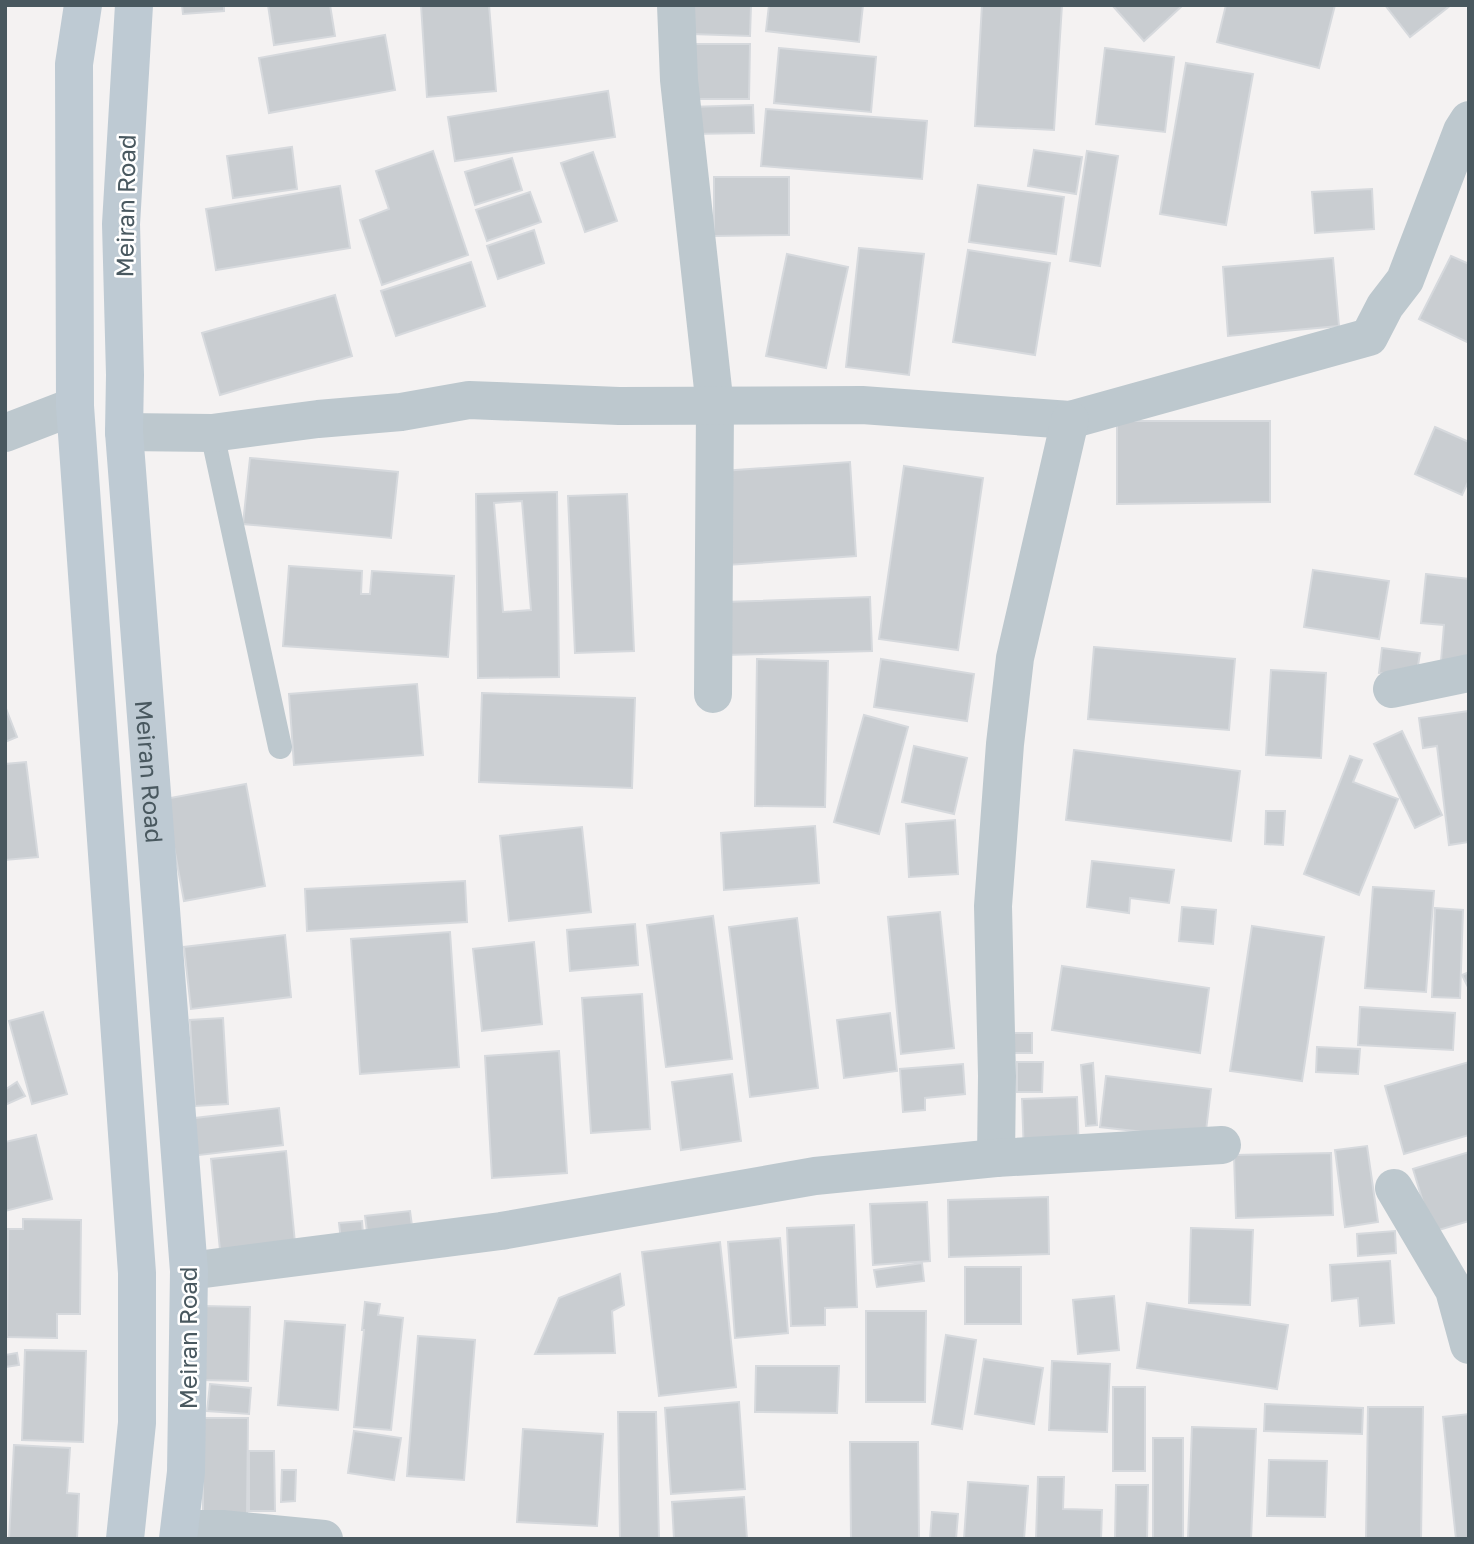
<svg xmlns="http://www.w3.org/2000/svg" width="1474" height="1544" font-family="'Golos Text',sans-serif">
<rect width="100%" height="100%" fill="#f4f2f2"/>
<g fill="#c9cdd1" stroke="#d6d9dd" stroke-width="2" fill-rule="evenodd">
<path d="M182,5H224V11L183,14Z"/>
<path d="M268,5H330L335,36L274,45Z"/>
<path d="M421,5H489L496,91L427,97Z"/>
<path d="M693,5H751L750,36L692,34Z"/>
<path d="M769,5H863L859,42L766,31Z"/>
<path d="M982,5H1062L1054,130L975,126Z"/>
<path d="M1112,5H1183L1144,41Z"/>
<path d="M1226,5H1335L1319,68L1217,42Z"/>
<path d="M1385,5H1451L1410,37Z"/>
<path d="M385,35L395,90L269,113L259,58Z"/>
<path d="M688,44H750L749,99H689Z"/>
<path d="M779,48L876,57L871,112L774,103Z"/>
<path d="M1105,48L1174,57L1165,132L1096,124Z"/>
<path d="M1186,63L1253,74L1226,225L1160,214Z"/>
<path d="M608,91L615,137L455,161L448,117Z"/>
<path d="M753,105L754,133L690,134L689,107Z"/>
<path d="M766,109L927,121L922,179L761,166Z"/>
<path d="M292,147L297,189L233,198L227,156Z"/>
<path d="M1034,150L1082,157L1076,194L1028,186Z"/>
<path d="M433,151L468,255L382,285L360,220L389,209L376,171Z"/>
<path d="M1087,151L1118,156L1100,266L1070,261Z"/>
<path d="M593,152L617,221L585,232L561,163Z"/>
<path d="M512,158L522,190L475,205L465,172Z"/>
<path d="M714,177H789V235L714,236Z"/>
<path d="M978,185L1064,197L1056,254L969,242Z"/>
<path d="M340,186L350,248L216,270L206,209Z"/>
<path d="M1372,189L1374,229L1315,233L1312,192Z"/>
<path d="M530,192L541,222L487,241L476,210Z"/>
<path d="M534,230L544,263L498,279L487,246Z"/>
<path d="M859,248L924,254L909,375L846,367Z"/>
<path d="M968,250L1050,263L1035,355L953,342Z"/>
<path d="M787,254L848,267L826,368L766,356Z"/>
<path d="M1451,256L1469,264V343L1419,319Z"/>
<path d="M1333,258L1339,326L1228,336L1223,267Z"/>
<path d="M471,262L485,306L396,336L381,291Z"/>
<path d="M335,295L352,356L220,395L202,333Z"/>
<path d="M1117,421H1270V502L1117,504Z"/>
<path d="M1435,427L1469,442V480L1462,495L1415,474Z"/>
<path d="M250,458L398,472L391,538L243,524Z"/>
<path d="M850,462L856,556L727,565L722,471Z"/>
<path d="M904,466L983,478L958,650L879,639Z"/>
<path d="M557,492L559,677L478,678L476,494ZM522,501L531,610L503,612L494,503Z"/>
<path d="M627,494L634,651L575,653L568,496Z"/>
<path d="M289,566L362,571L361,594H370L372,571L454,576L448,657L283,646Z"/>
<path d="M1313,570L1389,581L1379,639L1304,627Z"/>
<path d="M1426,574L1469,579V664L1441,661L1444,625L1421,623Z"/>
<path d="M870,597L872,651L725,655L724,602Z"/>
<path d="M1094,647L1235,659L1229,730L1088,719Z"/>
<path d="M1382,648L1420,653L1416,678L1379,673Z"/>
<path d="M757,659L828,661L825,807L755,806Z"/>
<path d="M881,659L974,674L967,721L874,707Z"/>
<path d="M1271,670L1326,673L1321,758L1266,755Z"/>
<path d="M417,684L423,755L294,765L289,694Z"/>
<path d="M482,693L635,698L632,788L479,782Z"/>
<path d="M5,706L17,737L5,742Z"/>
<path d="M1469,711V842L1449,845L1437,746L1423,748L1419,718Z"/>
<path d="M864,715L908,727L879,834L834,822Z"/>
<path d="M1402,731L1442,815L1415,828L1374,744Z"/>
<path d="M914,746L967,758L954,814L902,802Z"/>
<path d="M1074,750L1240,771L1231,841L1066,820Z"/>
<path d="M1350,756L1362,760L1353,782L1398,799L1359,895L1304,874Z"/>
<path d="M26,762L38,857L5,860V764Z"/>
<path d="M246,784L265,886L184,901L165,799Z"/>
<path d="M1266,811H1285L1283,845L1265,844Z"/>
<path d="M955,820L958,874L909,877L906,824Z"/>
<path d="M815,826L819,883L724,890L721,833Z"/>
<path d="M582,827L591,912L509,921L500,836Z"/>
<path d="M1092,861L1174,870L1169,903L1130,898L1129,913L1087,907Z"/>
<path d="M465,881L467,922L307,931L305,889Z"/>
<path d="M1373,887L1434,891L1426,992L1365,988Z"/>
<path d="M1182,907L1216,910L1213,944L1179,941Z"/>
<path d="M1435,908L1463,910L1460,998L1432,997Z"/>
<path d="M940,912L954,1048L901,1054L888,917Z"/>
<path d="M713,916L732,1059L666,1067L647,925Z"/>
<path d="M797,918L818,1088L750,1097L729,927Z"/>
<path d="M635,924L638,965L570,971L567,930Z"/>
<path d="M1252,926L1324,937L1302,1081L1230,1071Z"/>
<path d="M450,932L459,1067L360,1074L351,939Z"/>
<path d="M285,935L291,997L191,1009L184,947Z"/>
<path d="M534,942L542,1024L482,1031L473,949Z"/>
<path d="M1062,966L1209,988L1200,1053L1052,1030Z"/>
<path d="M1469,972V989L1462,975Z"/>
<path d="M642,994L650,1129L591,1133L582,998Z"/>
<path d="M1360,1007L1455,1013L1453,1050L1358,1045Z"/>
<path d="M43,1012L67,1094L32,1104L9,1021Z"/>
<path d="M890,1013L897,1071L844,1078L837,1020Z"/>
<path d="M223,1018L228,1104L195,1106L190,1020Z"/>
<rect x="1010" y="1033" width="22" height="20"/>
<path d="M1317,1047L1360,1049L1358,1074L1316,1072Z"/>
<path d="M559,1051L567,1173L492,1178L485,1056Z"/>
<path d="M1017,1062H1043L1042,1092H1017Z"/>
<path d="M1469,1062V1135L1404,1154L1385,1086Z"/>
<path d="M1093,1063L1097,1125L1086,1126L1081,1065Z"/>
<path d="M963,1064L965,1094L925,1098V1110L903,1112L900,1069Z"/>
<path d="M732,1074L741,1141L681,1150L672,1082Z"/>
<path d="M1106,1076L1211,1089L1205,1139L1100,1127Z"/>
<path d="M17,1082L25,1096L5,1105V1087L6,1089Z"/>
<path d="M1077,1097L1079,1152L1024,1154L1022,1099Z"/>
<path d="M279,1108L283,1145L191,1156L187,1119Z"/>
<path d="M36,1135L52,1199L5,1211V1142Z"/>
<path d="M1367,1146L1378,1222L1345,1227L1335,1150Z"/>
<path d="M286,1151L296,1253L221,1260L211,1159Z"/>
<path d="M1469,1152V1221L1432,1232L1413,1169Z"/>
<path d="M1331,1153L1333,1215L1236,1218L1234,1155Z"/>
<path d="M1048,1197L1049,1254L949,1257L948,1200Z"/>
<path d="M927,1202L930,1261L873,1265L870,1204Z"/>
<path d="M410,1211L414,1241L369,1247L365,1216Z"/>
<path d="M23,1219L81,1220L80,1314H57V1338L7,1337L8,1229H23Z"/>
<path d="M362,1221L364,1247L342,1249L339,1223Z"/>
<path d="M854,1225L857,1307L825,1308V1325L791,1326L787,1228Z"/>
<path d="M1191,1228L1253,1230L1250,1305L1189,1303Z"/>
<path d="M1395,1231L1396,1253L1358,1256L1357,1234Z"/>
<path d="M780,1238L788,1333L735,1338L728,1242Z"/>
<path d="M720,1242L736,1387L659,1396L642,1252Z"/>
<path d="M1390,1261L1394,1323L1360,1326L1358,1298L1332,1301L1330,1265Z"/>
<path d="M922,1263L924,1281L877,1287L874,1270Z"/>
<rect x="965" y="1267" width="56" height="57"/>
<path d="M620,1274L624,1305L612,1311L615,1353L535,1354L559,1298Z"/>
<path d="M1114,1296L1119,1350L1078,1354L1073,1300Z"/>
<path d="M365,1302L380,1304L378,1315L403,1318L391,1430L354,1427L364,1330H362Z"/>
<path d="M1147,1303L1288,1325L1277,1389L1137,1368Z"/>
<path d="M202,1306L250,1307L248,1381L201,1380Z"/>
<path d="M866,1311H926L925,1402H866Z"/>
<path d="M285,1321L345,1325L338,1410L278,1405Z"/>
<path d="M946,1335L976,1340L962,1429L932,1424Z"/>
<path d="M418,1336L475,1340L464,1480L407,1476Z"/>
<path d="M25,1350L86,1351L83,1442L22,1440Z"/>
<path d="M17,1353L19,1365L5,1367V1355Z"/>
<path d="M984,1359L1043,1368L1034,1424L975,1414Z"/>
<path d="M1052,1361L1110,1364L1107,1432L1049,1430Z"/>
<path d="M756,1366H839L837,1413L755,1412Z"/>
<path d="M210,1384L251,1388L249,1414L207,1411Z"/>
<rect x="1113" y="1387" width="32" height="84"/>
<path d="M739,1402L745,1489L671,1494L665,1408Z"/>
<path d="M1265,1404L1363,1408L1362,1434L1264,1431Z"/>
<path d="M1368,1407H1423L1421,1539H1366Z"/>
<path d="M618,1412H656L659,1539H620Z"/>
<path d="M1469,1414V1539H1456L1443,1417Z"/>
<path d="M203,1418H248L247,1518H203Z"/>
<path d="M1192,1427L1256,1429L1251,1539H1188Z"/>
<path d="M523,1429L603,1434L597,1526L517,1522Z"/>
<path d="M354,1431L401,1438L394,1480L348,1473Z"/>
<rect x="1153" y="1438" width="30" height="101"/>
<path d="M850,1442H918L919,1539H851Z"/>
<path d="M14,1445L70,1448L67,1493L79,1494L77,1539H9Z"/>
<path d="M249,1451H274L275,1511H249Z"/>
<path d="M1269,1460L1327,1461L1325,1517L1267,1516Z"/>
<path d="M282,1470H296L295,1501L281,1502Z"/>
<path d="M1038,1477H1064L1063,1509L1102,1510L1101,1539H1036Z"/>
<path d="M968,1482L1028,1486L1024,1539H964Z"/>
<path d="M1116,1485H1148L1147,1539H1115Z"/>
<path d="M744,1497L747,1539H674L672,1502Z"/>
<path d="M932,1512L958,1514L956,1539H930Z"/>
</g>
<g fill="none" stroke-linecap="round" stroke-linejoin="round">
<path stroke="#bdc8ce" stroke-width="24" d="M212,433L280,747"/>
<g stroke="#bdc8ce" stroke-width="38">
<path d="M676,5L679,80L715,407L713,694"/>
<path d="M124,432L212,433L318,419L401,412L469,400L619,406L862,405L1070,420L1369,337L1385,306L1405,280L1462,131L1469,120"/>
<path d="M5,433L75,406"/>
<path d="M1392,689L1469,673"/>
<path d="M996,1158L997,1076L993,906L1005,744L1015,658L1070,420"/>
<path d="M1394,1188L1454,1290L1469,1345"/>
<path d="M189,1271L501,1231L815,1176L996,1158L1222,1145"/>
<path d="M181,1529H222L324,1539"/>
</g>
<g stroke="#becad3" stroke-width="38">
<path d="M83,5L74,64L75,406L137,1273V1423L125,1539"/>
<path id="s1" d="M134,5L121,224L125,375L124,432L189,1271L186,1472L178,1539"/>
</g>
</g>
<g text-anchor="middle" dominant-baseline="central" stroke-width="5" stroke-linejoin="round" paint-order="stroke">
<g font-size="24" fill="#49585f" stroke="#fff">
<text transform="translate(125 206) rotate(-89)">Meiran Road</text>
<text stroke="none"><textPath href="#s1" startOffset="768">Meiran Road</textPath></text>
<text transform="translate(187 1338) rotate(-90)">Meiran Road</text>
</g>
</g>
<rect width="1474" height="1544" fill="none" stroke="#49585f" stroke-width="14"/>
</svg>
